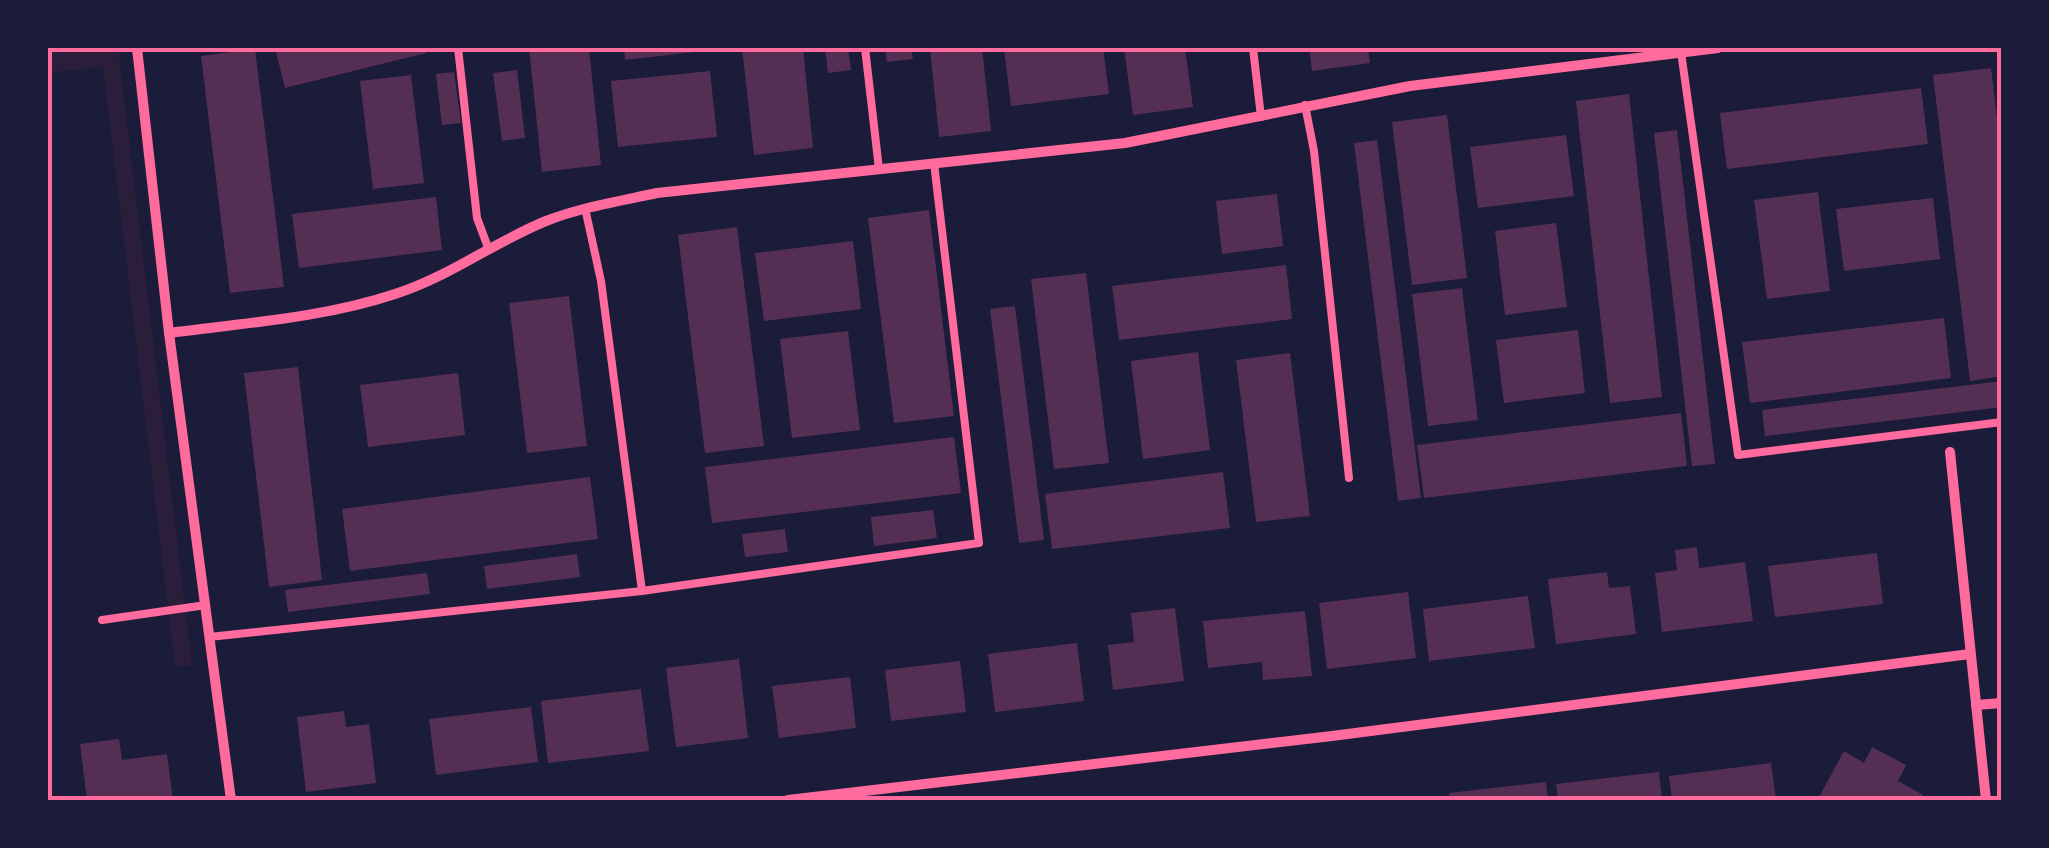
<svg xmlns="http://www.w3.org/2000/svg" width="2049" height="848" font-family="Commissioner,sans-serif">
<rect width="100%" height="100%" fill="#1b1b3a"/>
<path fill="#2a1e3b" d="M48,48H118L192,665L175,667L103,67L48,73Z"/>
<g fill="#542f53">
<path d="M275,48H425L426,53L285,88Z"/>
<path d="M529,48H589L601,165L542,172Z"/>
<path d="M624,48H693L694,52L625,60Z"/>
<path d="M742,48H803L813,148L754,155Z"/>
<path d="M825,48H848L851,70L828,73Z"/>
<path d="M885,48H911L913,59L887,62Z"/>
<path d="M930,48H982L991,131L939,137Z"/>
<path d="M1004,48H1103L1109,94L1011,106Z"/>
<path d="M1124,48H1185L1193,107L1133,115Z"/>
<path d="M1309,48H1368L1370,63L1312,71Z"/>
<path d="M255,49L284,287L230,293L201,56Z"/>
<path d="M1991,68L2002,159V376L1970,381L1933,75Z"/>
<path d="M517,70L525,138L502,141L493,73Z"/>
<path d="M710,71L717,137L618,147L611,81Z"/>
<path d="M454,72L461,123L442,125L436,74Z"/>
<path d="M411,75L424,183L373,189L360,81Z"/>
<path d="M1921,88L1928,144L1727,169L1720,113Z"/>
<path d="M1629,94L1662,397L1610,403L1576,101Z"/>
<path d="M1447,115L1467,278L1412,285L1392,122Z"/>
<path d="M1677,130L1715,464L1692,466L1654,133Z"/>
<path d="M1566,135L1574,196L1478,208L1470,147Z"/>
<path d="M1377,140L1421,498L1398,501L1354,143Z"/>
<path d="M1818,192L1830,291L1767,299L1754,200Z"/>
<path d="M1277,194L1283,246L1222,254L1216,201Z"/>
<path d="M436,197L442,250L299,268L292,214Z"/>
<path d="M1933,198L1940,259L1844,271L1836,209Z"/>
<path d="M929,210L954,416L894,423L868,218Z"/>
<path d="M1556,223L1567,307L1505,315L1495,231Z"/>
<path d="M737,227L764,446L705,453L678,235Z"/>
<path d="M853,241L861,309L764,321L755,253Z"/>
<path d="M1286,265L1292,319L1119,340L1112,286Z"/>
<path d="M1086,273L1109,463L1054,469L1031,279Z"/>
<path d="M1462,288L1478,420L1428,426L1412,294Z"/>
<path d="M569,296L587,446L527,453L509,303Z"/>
<path d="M1015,306L1044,540L1019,543L990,309Z"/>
<path d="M1944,318L1951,378L1750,403L1742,342Z"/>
<path d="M1578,330L1585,393L1504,403L1496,340Z"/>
<path d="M848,331L860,430L792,438L780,339Z"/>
<path d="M1198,352L1210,450L1143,459L1131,361Z"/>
<path d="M1290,353L1310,516L1256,522L1236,360Z"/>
<path d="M298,367L322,580L269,587L244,373Z"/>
<path d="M458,373L465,435L368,447L360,385Z"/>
<path d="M2002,381V407L1765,436L1762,410Z"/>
<path d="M1681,413L1687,466L1424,498L1417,445Z"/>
<path d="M954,437L961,493L712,523L705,467Z"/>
<path d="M1223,472L1230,528L1052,549L1045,494Z"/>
<path d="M590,477L598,539L350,571L342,509Z"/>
<path d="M933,510L937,538L874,546L871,517Z"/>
<path d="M785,529L788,552L745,557L742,534Z"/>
<path d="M1697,547L1699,568L1745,562L1753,621L1662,632L1655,573L1677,570L1675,550Z"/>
<path d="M1877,553L1883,604L1775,617L1768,566Z"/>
<path d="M577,554L580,577L487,589L484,566Z"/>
<path d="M1607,572L1609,588L1630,586L1636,634L1556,644L1548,579Z"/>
<path d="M427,573L430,594L288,612L285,590Z"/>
<path d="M1408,592L1416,658L1327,669L1319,603Z"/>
<path d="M1528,596L1535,648L1429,661L1423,609Z"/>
<path d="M1175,608L1184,681L1113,690L1108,645L1134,642L1131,613Z"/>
<path d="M1305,611L1312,676L1263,680L1262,662L1208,668L1203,621Z"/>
<path d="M1077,643L1084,701L995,712L988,654Z"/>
<path d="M739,659L748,738L676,747L666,668Z"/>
<path d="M960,661L966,712L891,721L885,670Z"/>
<path d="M850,677L856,728L779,738L772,686Z"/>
<path d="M641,689L649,751L548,763L541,701Z"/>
<path d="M531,707L538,762L436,775L429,719Z"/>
<path d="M344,711L346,727L369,724L376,783L306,792L297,717Z"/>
<path d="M119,739L122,760L167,754L173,800H87L80,744Z"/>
<path d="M1872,747L1906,765L1898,781L1923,795L1920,800L1818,799L1844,751L1864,763Z"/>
<path d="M1771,763L1776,800H1672L1669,776Z"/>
<path d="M1659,772L1662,800H1558L1556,784Z"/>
<path d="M1546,782L1548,800H1450L1449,793Z"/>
</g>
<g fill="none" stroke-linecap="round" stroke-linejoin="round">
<g stroke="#ff6b9d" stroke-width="8">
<path d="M458,48L477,218L489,250"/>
<path d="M865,48L879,169"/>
<path d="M1253,48L1261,117"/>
<path d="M1681,52L1738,455L2002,422"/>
<path d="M1305,105L1314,151L1349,478"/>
<path d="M585,208L601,281L642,591L979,543L934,163"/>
<path d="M102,620L206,605"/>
<path d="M209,637L642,591"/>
</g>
<g stroke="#ff6b9d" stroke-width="10">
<path d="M137,48L169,333L231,800"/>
<path d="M169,333C244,323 323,318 395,294C449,277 494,242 546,221C582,207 620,201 657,193L1125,143L1410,86L1718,48"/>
<path d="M1950,452L1986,800"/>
<path d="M1976,705L2002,703"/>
<path d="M788,800L1332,736L1970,654"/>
</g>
</g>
<rect width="2049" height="848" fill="none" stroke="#1b1b3a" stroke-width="100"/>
<rect x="50" y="50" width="1949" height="748" fill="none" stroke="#ff6b9d" stroke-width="4"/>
</svg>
